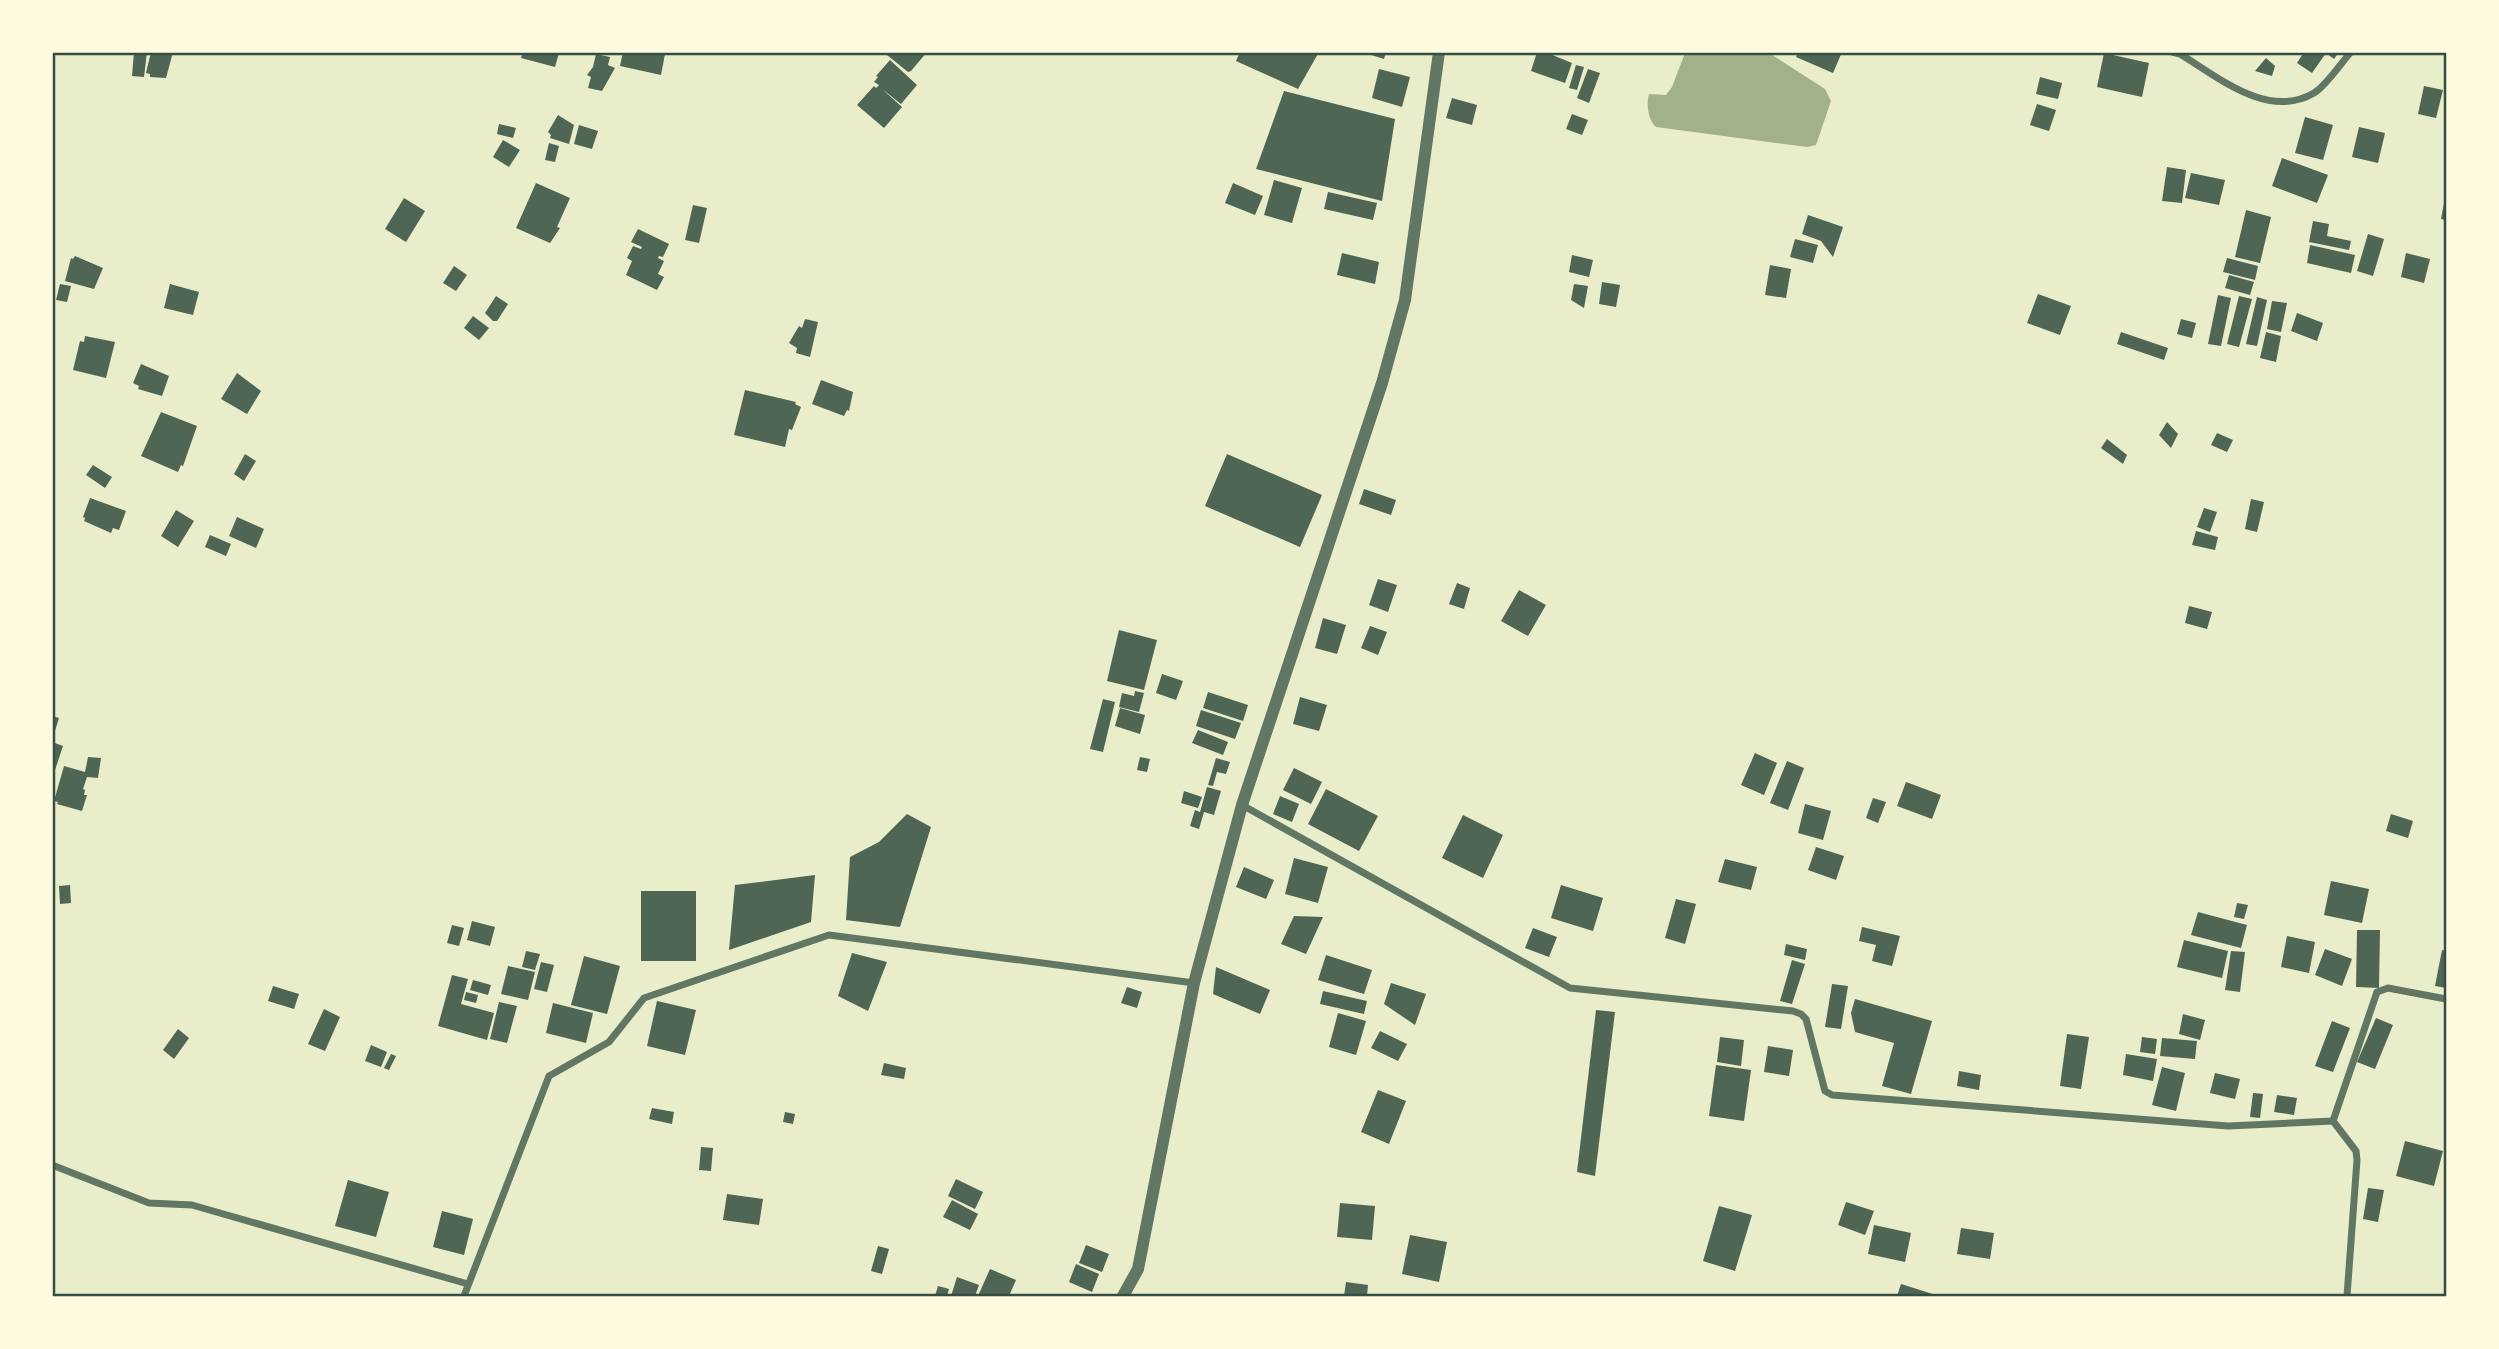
<svg xmlns="http://www.w3.org/2000/svg" width="2499" height="1349" font-family="Mulish,sans-serif">
<rect width="100%" height="100%" fill="#e9edc9"/>
<path fill="#a3b18a" d="M1769,53L1825,89L1831,101L1816,145L1807,147L1656,127C1648,120 1646,104 1649,94L1666,95L1672,87L1685,53Z"/>
<g fill="#4f6655">
<path d="M134,52H147L144,77L132,76Z"/>
<path d="M151,52H173L166,78L150,77V74L146,73Z"/>
<path d="M523,52H555L559,53L555,67L521,58Z"/>
<path d="M623,52L665,54L661,75L620,66Z"/>
<path d="M889,52H927L911,71L908,72L887,55Z"/>
<path d="M1240,52H1319L1298,89L1236,61Z"/>
<path d="M1362,52H1386L1384,59Z"/>
<path d="M1537,52H1545L1572,63L1565,83L1531,71Z"/>
<path d="M1798,52H1842L1833,73L1796,57Z"/>
<path d="M2304,52H2339L2334,59L2326,53L2312,73L2297,63Z"/>
<path d="M2104,53L2149,63L2142,97L2097,87Z"/>
<path d="M596,54L610,57L608,65L615,68L602,91L588,88L591,77L587,75L593,67Z"/>
<path d="M2266,58L2275,66L2272,76L2255,71Z"/>
<path d="M890,60L917,85L901,104L882,89L902,107L884,128L857,105L874,86L876,88L879,85L874,82L878,77L876,76Z"/>
<path d="M1576,65L1584,67L1577,90L1569,88Z"/>
<path d="M1379,69L1410,77L1402,107L1372,98Z"/>
<path d="M1588,69L1600,73L1589,103L1577,98Z"/>
<path d="M2040,77L2062,83L2058,99L2036,94Z"/>
<path d="M2424,86L2443,90L2436,118L2418,114Z"/>
<path d="M1284,91L1395,119L1382,201L1256,169Z"/>
<path d="M1452,98L1477,105L1472,125L1446,118Z"/>
<path d="M2037,104L2056,110L2049,131L2030,125Z"/>
<path d="M1572,114L1588,120L1582,135L1566,129Z"/>
<path d="M558,115L574,125L569,144L550,138L551,135L548,132Z"/>
<path d="M2305,117L2333,125L2323,160L2295,153Z"/>
<path d="M499,124L516,128L513,138L497,134Z"/>
<path d="M579,125L598,131L592,149L574,144Z"/>
<path d="M2359,127L2385,133L2378,163L2352,157Z"/>
<path d="M503,140L520,150L509,167L493,157Z"/>
<path d="M549,143L559,146L555,162L545,160Z"/>
<path d="M2282,158L2328,175L2317,203L2272,186Z"/>
<path d="M2167,167L2186,170L2182,203L2162,201Z"/>
<path d="M2191,173L2225,180L2219,205L2185,198Z"/>
<path d="M1274,180L1302,188L1292,223L1264,215Z"/>
<path d="M536,183L570,198L557,227L560,228L550,243L516,228Z"/>
<path d="M1233,183L1263,196L1255,215L1225,203Z"/>
<path d="M1328,192L1377,203L1373,220L1324,209Z"/>
<path d="M404,198L425,211L406,242L385,229Z"/>
<path d="M2445,198H2446V220L2441,219Z"/>
<path d="M693,205L707,208L699,243L685,240Z"/>
<path d="M2246,210L2271,217L2260,263L2235,257Z"/>
<path d="M1808,215L1843,227L1833,257L1821,241L1802,234Z"/>
<path d="M2313,221L2329,224L2327,236L2351,241L2349,250L2309,242Z"/>
<path d="M638,229L669,244L663,257L659,256L658,258L664,261L658,274L664,277L657,290L626,275L632,261L627,258L633,246L641,249L642,247L631,242Z"/>
<path d="M2368,234L2384,239L2373,276L2357,271Z"/>
<path d="M1795,239L1818,245L1813,263L1790,257Z"/>
<path d="M2310,245L2355,255L2351,273L2307,263Z"/>
<path d="M1342,253L1379,262L1375,284L1337,275Z"/>
<path d="M2406,253L2430,259L2424,283L2401,277Z"/>
<path d="M1572,255L1593,260L1589,277L1569,272Z"/>
<path d="M75,256L103,268L94,289L65,281L71,258L73,259Z"/>
<path d="M2227,258L2258,266L2255,280L2223,272Z"/>
<path d="M1770,265L1791,269L1786,298L1765,295Z"/>
<path d="M454,266L467,275L456,291L443,283Z"/>
<path d="M2229,275L2254,282L2250,295L2225,288Z"/>
<path d="M1602,282L1620,285L1616,307L1599,304Z"/>
<path d="M60,284L71,286L67,302L56,300Z"/>
<path d="M170,284L199,292L193,315L164,308Z"/>
<path d="M1574,284L1588,286L1584,308L1571,300Z"/>
<path d="M2038,294L2071,306L2060,335L2027,323Z"/>
<path d="M2218,295L2231,298L2221,346L2208,344Z"/>
<path d="M496,296L508,304L497,321H493L485,313Z"/>
<path d="M2239,296L2252,299L2239,347L2227,344Z"/>
<path d="M2257,297L2267,300L2257,346L2246,344Z"/>
<path d="M2272,301L2287,303L2281,332L2267,329Z"/>
<path d="M2297,313L2323,323L2317,341L2291,331Z"/>
<path d="M473,316L489,328L479,340L464,328Z"/>
<path d="M805,319L818,322L810,357L796,353L797,348L789,343L799,326L802,328Z"/>
<path d="M2181,319L2196,323L2192,338L2177,334Z"/>
<path d="M2121,332L2168,348L2164,360L2117,344Z"/>
<path d="M2266,332L2281,336L2276,362L2260,358Z"/>
<path d="M85,336L115,342L106,378L73,370L80,341L84,342Z"/>
<path d="M141,364L169,376L162,396L138,389L139,386L133,383Z"/>
<path d="M237,373L261,391L247,414L221,399Z"/>
<path d="M821,380L853,392L849,411L847,410L844,416L812,404Z"/>
<path d="M745,390L796,402L795,404L801,407L792,430L789,429L785,447L734,435Z"/>
<path d="M161,412L197,426L183,466L181,465L178,472L141,456Z"/>
<path d="M2167,422L2178,434L2171,448L2159,435Z"/>
<path d="M2217,433L2233,440L2227,452L2211,445Z"/>
<path d="M2107,439L2127,455L2123,464L2101,448Z"/>
<path d="M245,454L256,461L244,481L234,474Z"/>
<path d="M1227,454L1322,495L1300,547L1205,506Z"/>
<path d="M93,465L112,477L105,488L86,475Z"/>
<path d="M1364,489L1396,500L1391,515L1359,504Z"/>
<path d="M90,498L126,511L119,530L113,528L111,533L84,521L85,518L83,517Z"/>
<path d="M2251,499L2264,502L2257,532L2245,529Z"/>
<path d="M2204,508L2217,512L2210,532L2197,527Z"/>
<path d="M176,510L194,521L178,547L161,536Z"/>
<path d="M237,517L264,529L256,548L229,536Z"/>
<path d="M2196,531L2218,537L2215,550L2192,545Z"/>
<path d="M210,535L231,544L226,556L205,547Z"/>
<path d="M1378,579L1397,585L1388,612L1369,605Z"/>
<path d="M1457,583L1470,588L1464,609L1449,604Z"/>
<path d="M1519,590L1546,605L1528,636L1501,621Z"/>
<path d="M2189,606L2212,612L2207,629L2185,623Z"/>
<path d="M1323,618L1346,625L1337,654L1315,648Z"/>
<path d="M1370,626L1387,632L1378,655L1361,648Z"/>
<path d="M1119,630L1157,640L1144,690L1107,681Z"/>
<path d="M1162,674L1183,681L1176,700L1156,693Z"/>
<path d="M1135,691L1144,693L1139,712L1119,707L1122,693L1134,696Z"/>
<path d="M1208,692L1248,705L1243,721L1203,708Z"/>
<path d="M1300,697L1327,705L1319,731L1293,724Z"/>
<path d="M1103,699L1115,702L1103,752L1090,749Z"/>
<path d="M1120,708L1145,715L1140,734L1115,726Z"/>
<path d="M1201,710L1241,723L1235,739L1196,726Z"/>
<path d="M52,716L59,718L53,737H52Z"/>
<path d="M1198,730L1228,742L1223,755L1192,743Z"/>
<path d="M52,742L63,746L55,770L52,769Z"/>
<path d="M1755,753L1777,763L1764,795L1741,785Z"/>
<path d="M88,757L101,758L98,778L87,777L83,789L85,790L84,795H87L82,811L57,804L58,802L54,801L64,766L85,772Z"/>
<path d="M1140,757L1150,759L1147,772L1137,770Z"/>
<path d="M1216,758L1230,762L1226,774L1217,772L1213,786L1208,785Z"/>
<path d="M1787,761L1804,768L1788,810L1770,803Z"/>
<path d="M1294,768L1322,782L1311,804L1283,790Z"/>
<path d="M1906,782L1941,795L1932,819L1897,806Z"/>
<path d="M1207,787L1221,791L1214,815L1204,812L1199,829L1190,826L1195,810L1200,812Z"/>
<path d="M1326,789L1378,816L1359,851L1308,824Z"/>
<path d="M1184,791L1202,797L1198,808L1181,803Z"/>
<path d="M1280,796L1299,804L1292,822L1273,814Z"/>
<path d="M1873,798L1886,802L1878,823L1866,818Z"/>
<path d="M1805,804L1831,811L1823,840L1798,833Z"/>
<path d="M907,814L931,827L900,927L846,920L850,857L879,842Z"/>
<path d="M2391,814L2413,821L2408,838L2386,831Z"/>
<path d="M1463,815L1503,835L1483,878L1442,858Z"/>
<path d="M1816,847L1844,856L1836,880L1808,870Z"/>
<path d="M1294,858L1328,867L1318,903L1285,894Z"/>
<path d="M1725,859L1757,867L1751,890L1718,882Z"/>
<path d="M1244,867L1274,880L1266,899L1236,887Z"/>
<path d="M815,875L811,922L729,950L735,885Z"/>
<path d="M2331,881L2369,889L2362,923L2324,915Z"/>
<path d="M70,885L71,903L60,904L59,886Z"/>
<path d="M1561,885L1603,898L1593,931L1551,918Z"/>
<rect x="641" y="891" width="55" height="70"/>
<path d="M1676,899L1696,904L1685,944L1665,938Z"/>
<path d="M2237,903L2248,905L2244,919L2234,917Z"/>
<path d="M2198,912L2247,925L2241,948L2191,935Z"/>
<path d="M1294,916L1323,917L1306,954L1281,944Z"/>
<path d="M472,921L495,927L490,946L467,940Z"/>
<path d="M452,925L464,928L459,946L447,943Z"/>
<path d="M1862,927L1900,936L1892,966L1872,961L1876,945L1859,941Z"/>
<path d="M1533,928L1557,937L1549,957L1525,948Z"/>
<path d="M2357,930H2380L2379,988L2356,987Z"/>
<path d="M2287,936L2315,942L2309,973L2281,967Z"/>
<path d="M2184,940L2228,951L2222,978L2177,967Z"/>
<path d="M1786,944L1807,949L1805,960L1784,955Z"/>
<path d="M2325,949L2352,959L2342,986L2315,975Z"/>
<path d="M2442,950L2446,951V988L2435,986Z"/>
<path d="M526,951L540,954L535,970L522,967Z"/>
<path d="M2231,951L2245,952L2240,992L2225,990Z"/>
<path d="M852,953L887,962L868,1011L838,996Z"/>
<path d="M1326,955L1372,970L1364,994L1318,980Z"/>
<path d="M584,956L620,966L607,1014L571,1005Z"/>
<path d="M1792,960L1805,964L1792,1004L1780,1001Z"/>
<path d="M541,962L554,965L547,992L534,989Z"/>
<path d="M508,966L535,972L528,1000L501,994Z"/>
<path d="M1216,967L1270,990L1260,1014L1213,994Z"/>
<path d="M452,975L468,979L461,1004L494,1013L487,1040L438,1026Z"/>
<path d="M473,980L491,985L488,995L470,990Z"/>
<path d="M1391,983L1426,994L1415,1025L1384,1004Z"/>
<path d="M1832,984L1848,986L1841,1029L1825,1027Z"/>
<path d="M273,986L299,994L294,1009L268,1001Z"/>
<path d="M1127,987L1142,992L1137,1008L1121,1003Z"/>
<path d="M1323,991L1367,1001L1364,1014L1320,1004Z"/>
<path d="M466,992L478,995L476,1003L464,1000Z"/>
<path d="M1855,999L1932,1021L1911,1094L1882,1086L1894,1043L1855,1032L1851,1013Z"/>
<path d="M657,1001L696,1010L685,1055L647,1046Z"/>
<path d="M499,1002L517,1006L507,1043L490,1039Z"/>
<path d="M553,1003L593,1013L586,1043L546,1033Z"/>
<path d="M324,1009L340,1017L325,1051L308,1044Z"/>
<path d="M1596,1010L1615,1012L1595,1176L1577,1172Z"/>
<path d="M1338,1013L1366,1021L1356,1055L1329,1047Z"/>
<path d="M2183,1014L2205,1020L2200,1040L2179,1034Z"/>
<path d="M2376,1018L2393,1025L2375,1069L2357,1062Z"/>
<path d="M2332,1021L2350,1028L2333,1072L2315,1066Z"/>
<path d="M178,1029L189,1038L174,1059L163,1050Z"/>
<path d="M1380,1031L1407,1044L1398,1061L1371,1048Z"/>
<path d="M2067,1034L2089,1037L2081,1089L2060,1086Z"/>
<path d="M1720,1037L1744,1040L1741,1066L1717,1062Z"/>
<path d="M2142,1037L2157,1039L2155,1054L2140,1052Z"/>
<path d="M2162,1038L2197,1041L2195,1059L2160,1056Z"/>
<path d="M371,1045L387,1052L381,1067L365,1061Z"/>
<path d="M1768,1046L1793,1050L1789,1076L1764,1072Z"/>
<path d="M391,1054L396,1056L389,1070L384,1068Z"/>
<path d="M2126,1054L2157,1059L2153,1081L2123,1075Z"/>
<path d="M884,1063L906,1068L904,1079L881,1075Z"/>
<path d="M1716,1065L1751,1070L1744,1121L1709,1116Z"/>
<path d="M2162,1067L2185,1073L2176,1111L2152,1105Z"/>
<path d="M1959,1071L1981,1075L1979,1090L1957,1086Z"/>
<path d="M2215,1073L2240,1079L2235,1099L2210,1093Z"/>
<path d="M1378,1090L1406,1101L1389,1144L1361,1132Z"/>
<path d="M2253,1093L2263,1094L2260,1118L2250,1117Z"/>
<path d="M2277,1095L2297,1098L2294,1115L2274,1112Z"/>
<path d="M652,1108L674,1112L672,1124L649,1119Z"/>
<path d="M785,1112L795,1114L793,1124L783,1122Z"/>
<path d="M2405,1141L2443,1151L2434,1186L2396,1176Z"/>
<path d="M701,1147L713,1148L711,1171L699,1170Z"/>
<path d="M956,1179L983,1192L975,1209L948,1196Z"/>
<path d="M348,1180L389,1192L376,1237L335,1226Z"/>
<path d="M2368,1188L2384,1190L2378,1222L2363,1219Z"/>
<path d="M727,1194L763,1199L759,1225L723,1220Z"/>
<path d="M952,1200L978,1214L970,1230L943,1217Z"/>
<path d="M1846,1202L1874,1211L1865,1235L1838,1225Z"/>
<path d="M1340,1203L1375,1206L1372,1240L1337,1237Z"/>
<path d="M1719,1206L1752,1215L1735,1271L1703,1261Z"/>
<path d="M442,1211L473,1219L464,1255L433,1247Z"/>
<path d="M1874,1225L1911,1233L1905,1262L1868,1254Z"/>
<path d="M1961,1228L1994,1233L1990,1259L1957,1254Z"/>
<path d="M1410,1235L1447,1242L1439,1282L1402,1274Z"/>
<path d="M1086,1245L1109,1254L1102,1272L1079,1263Z"/>
<path d="M878,1246L889,1249L882,1274L871,1271Z"/>
<path d="M1076,1264L1099,1274L1092,1292L1069,1282Z"/>
<path d="M990,1269L1016,1280L1009,1296H978Z"/>
<path d="M957,1277L979,1285L975,1296H951Z"/>
<path d="M1346,1282L1368,1285L1367,1296H1344Z"/>
<path d="M1901,1284L1939,1296H1897Z"/>
<path d="M938,1286L949,1289L947,1296H935Z"/>
</g>
<g fill="none" stroke-linecap="round" stroke-linejoin="round">
<g stroke="#617663" stroke-width="7">
<path d="M2172,52L2180,54C2218,77 2268,120 2314,93C2326,86 2341,63 2351,52"/>
<path d="M1242,805L1570,988L1793,1011L1801,1014L1806,1019L1825,1091L1832,1095L2228,1126L2333,1121L2356,1151L2357,1160L2347,1296"/>
<path d="M2333,1121L2377,992L2388,988L2446,999"/>
<path d="M52,1165L149,1203L192,1205L468,1284"/>
<path d="M464,1296L549,1076L609,1042L644,998L829,935L1194,983"/>
</g>
<path stroke="#617663" stroke-width="12" d="M1123,1296L1138,1269L1194,983L1242,805L1382,383L1405,300L1439,52"/>
</g>
<rect width="2499" height="1349" fill="none" stroke="#fefae0" stroke-width="108"/>
<rect x="54" y="54" width="2391" height="1241" fill="none" stroke="#344e41" stroke-width="2.5"/>
</svg>
